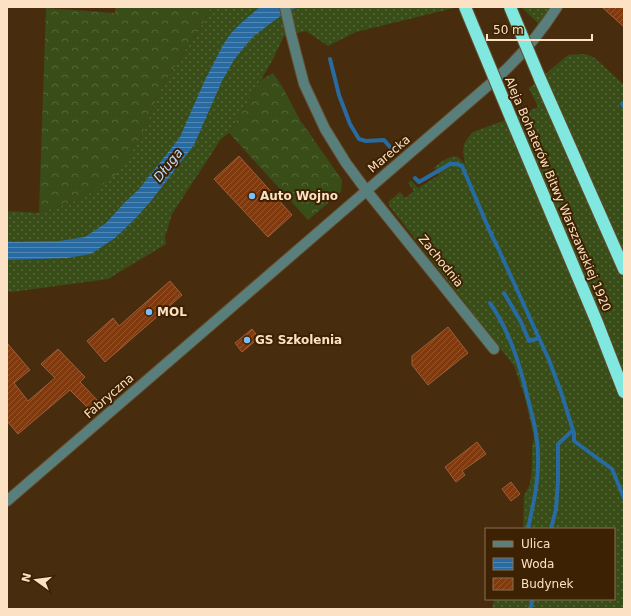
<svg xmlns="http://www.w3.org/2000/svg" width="631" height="616" font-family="'DejaVu Sans',sans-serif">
<defs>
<pattern id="grass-dots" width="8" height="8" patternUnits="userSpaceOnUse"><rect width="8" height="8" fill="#394d18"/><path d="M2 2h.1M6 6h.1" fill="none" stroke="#576638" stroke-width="1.8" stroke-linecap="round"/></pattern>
<pattern id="forest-crowns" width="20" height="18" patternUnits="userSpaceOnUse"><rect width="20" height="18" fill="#394d18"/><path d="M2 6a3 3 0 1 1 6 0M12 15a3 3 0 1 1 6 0" fill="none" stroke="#576638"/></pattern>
<pattern id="water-rules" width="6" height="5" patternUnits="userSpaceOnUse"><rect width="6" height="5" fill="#286ba2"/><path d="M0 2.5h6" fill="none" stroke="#5387b1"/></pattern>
<pattern id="building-hatch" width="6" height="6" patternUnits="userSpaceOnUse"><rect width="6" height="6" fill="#813a0e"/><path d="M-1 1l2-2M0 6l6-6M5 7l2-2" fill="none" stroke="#94562f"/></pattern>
</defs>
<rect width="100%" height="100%" fill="#472d0d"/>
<g fill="url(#grass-dots)">
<path d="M211,7H458L356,32L328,46L306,31L284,36L271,63L229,133L221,139L172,214L165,237L166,244L108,279L12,292L7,291V211L39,213L83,198L138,143L163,85L205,20Z"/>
<path d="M521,7H557L543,28Z"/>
<path d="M584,54L591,56L596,59L624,85V609H492L494,599H614V529H523L524,496L530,484L532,466V445L534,438L525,398L514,366L390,207L388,202L400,192L405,198L414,191L408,183L411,180L418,188L439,175L434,167C440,163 450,154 458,157C461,159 462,162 465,164C462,149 462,143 473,132L524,113L538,107L529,88L568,55Z"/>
</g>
<g fill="url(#forest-crowns)">
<path d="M115,7H211L205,20L163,85L138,143L117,174L84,198L39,213L46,8L115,13Z"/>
<path d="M273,73L282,86L300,120L342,180L341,192L308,220L229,133L261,80Z"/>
</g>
<path fill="url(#water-rules)" d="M260,7H298L285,13L267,26L254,36L245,46L234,60L222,81L194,145L151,201L135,219L115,238L91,254L67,258L7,260V242L59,241L85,237L106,223L125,202L139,189L180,137L204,82L223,45L231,33L241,23Z"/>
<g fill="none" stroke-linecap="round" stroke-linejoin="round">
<g stroke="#286ba2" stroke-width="4">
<path d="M330,59L339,95L350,124L359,139L366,141L384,140L390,147"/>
<path d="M622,104L624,107"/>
<path d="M415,178L419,182L450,164H456L462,166L491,234"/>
<path d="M492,233L491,234L498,248L549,360L561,392L573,430L558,444V481L556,509L551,529"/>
<path d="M504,293L521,322L529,341L539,338"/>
<path d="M490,303C510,332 520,365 528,399C533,418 538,437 538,456C539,481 533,505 528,529"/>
<path d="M573,430L574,433V441L612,469L624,498"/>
<path d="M530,609L533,599"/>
</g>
</g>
<g fill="url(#building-hatch)" stroke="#a05e3c">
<path d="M602,7H624V27Z"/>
<path d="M239,156L292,215L268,237L214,179Z"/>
<path d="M170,281L182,295L105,362L87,341L113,318L119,326Z"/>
<path d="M448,327L468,353L428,385L412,365V356Z"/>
<path d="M252,329L259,338L242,352L235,343Z"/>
<path d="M7,343L30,370L14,383L28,401L55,378L41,364L58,349L85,377L80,382L98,401L89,409L70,390L18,434L7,421Z"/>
<path d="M477,442L486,454L462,471L465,475L456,482L445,467Z"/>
<path d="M511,482L520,494L511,501L502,489Z"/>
</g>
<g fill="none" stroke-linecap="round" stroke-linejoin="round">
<defs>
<g id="minor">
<path d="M285,7L291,34L304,84L325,129L346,163L366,190L494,349"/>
<path d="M7,501L497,78C520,57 540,34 557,7"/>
</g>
<g id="highway">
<path d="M540,79L624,269"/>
<path d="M511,118L596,320L624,392"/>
</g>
</defs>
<use href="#minor" stroke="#644a2a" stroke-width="12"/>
<use href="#highway" stroke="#644a2a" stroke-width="14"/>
<use href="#minor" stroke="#587f7b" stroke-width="10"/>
<use href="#highway" stroke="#80e8de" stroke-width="12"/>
<defs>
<g id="highway-bridge">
<path d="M465,7L511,118"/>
<path d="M510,7L540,79"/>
</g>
</defs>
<use href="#highway-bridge" stroke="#644a2a" stroke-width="14" stroke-linecap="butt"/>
<use href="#highway-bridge" stroke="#80e8de" stroke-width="12"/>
</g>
<g fill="#7dbef9" stroke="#3c2202" stroke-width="1.5">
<circle cx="252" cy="196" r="4"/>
<circle cx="149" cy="312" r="4"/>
<circle cx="247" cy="340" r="4"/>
</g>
<g text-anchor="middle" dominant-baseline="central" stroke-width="4" stroke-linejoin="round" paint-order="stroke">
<g font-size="12" fill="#fde1c4" stroke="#3c2202">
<text transform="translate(389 154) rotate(-40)">Marecka</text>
<text transform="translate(558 194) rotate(67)">Aleja Bohaterów Bitwy Warszawskiej 1920</text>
<text transform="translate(441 261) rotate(51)">Zachodnia</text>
<text transform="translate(109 396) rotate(-41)">Fabryczna</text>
</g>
<g font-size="12" font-weight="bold" fill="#fde1c4" stroke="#3c2202" text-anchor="start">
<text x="260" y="196">Auto Wojno</text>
<text x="157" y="312">MOL</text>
<text x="255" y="340">GS Szkolenia</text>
</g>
<g font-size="13" font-style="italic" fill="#bcddfd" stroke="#3c2202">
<text transform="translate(168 165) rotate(-52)">Długa</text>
</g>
</g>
<rect width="631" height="616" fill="none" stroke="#fde1c4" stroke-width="16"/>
<rect x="485" y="528" width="130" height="72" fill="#3c2202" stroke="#896e50"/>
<rect x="493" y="541" width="20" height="6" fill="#587f7b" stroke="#896e50"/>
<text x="521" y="548" font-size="12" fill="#fde1c4">Ulica</text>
<rect x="493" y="558" width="20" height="12" fill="url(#water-rules)" stroke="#896e50"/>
<text x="521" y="568" font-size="12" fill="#fde1c4">Woda</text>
<rect x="493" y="578" width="20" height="12" fill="url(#building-hatch)" stroke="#896e50"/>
<text x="521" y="588" font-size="12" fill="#fde1c4">Budynek</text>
<g transform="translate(36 580) rotate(284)" stroke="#3c2202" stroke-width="3" paint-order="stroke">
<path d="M0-3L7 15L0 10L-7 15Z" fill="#fde1c4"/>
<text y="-6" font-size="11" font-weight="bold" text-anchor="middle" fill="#fde1c4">N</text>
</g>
<path d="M487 34v6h105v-6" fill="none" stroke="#fde1c4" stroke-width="2"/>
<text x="493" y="34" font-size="12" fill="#fde1c4" stroke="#3c2202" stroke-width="3" paint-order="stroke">50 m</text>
</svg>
